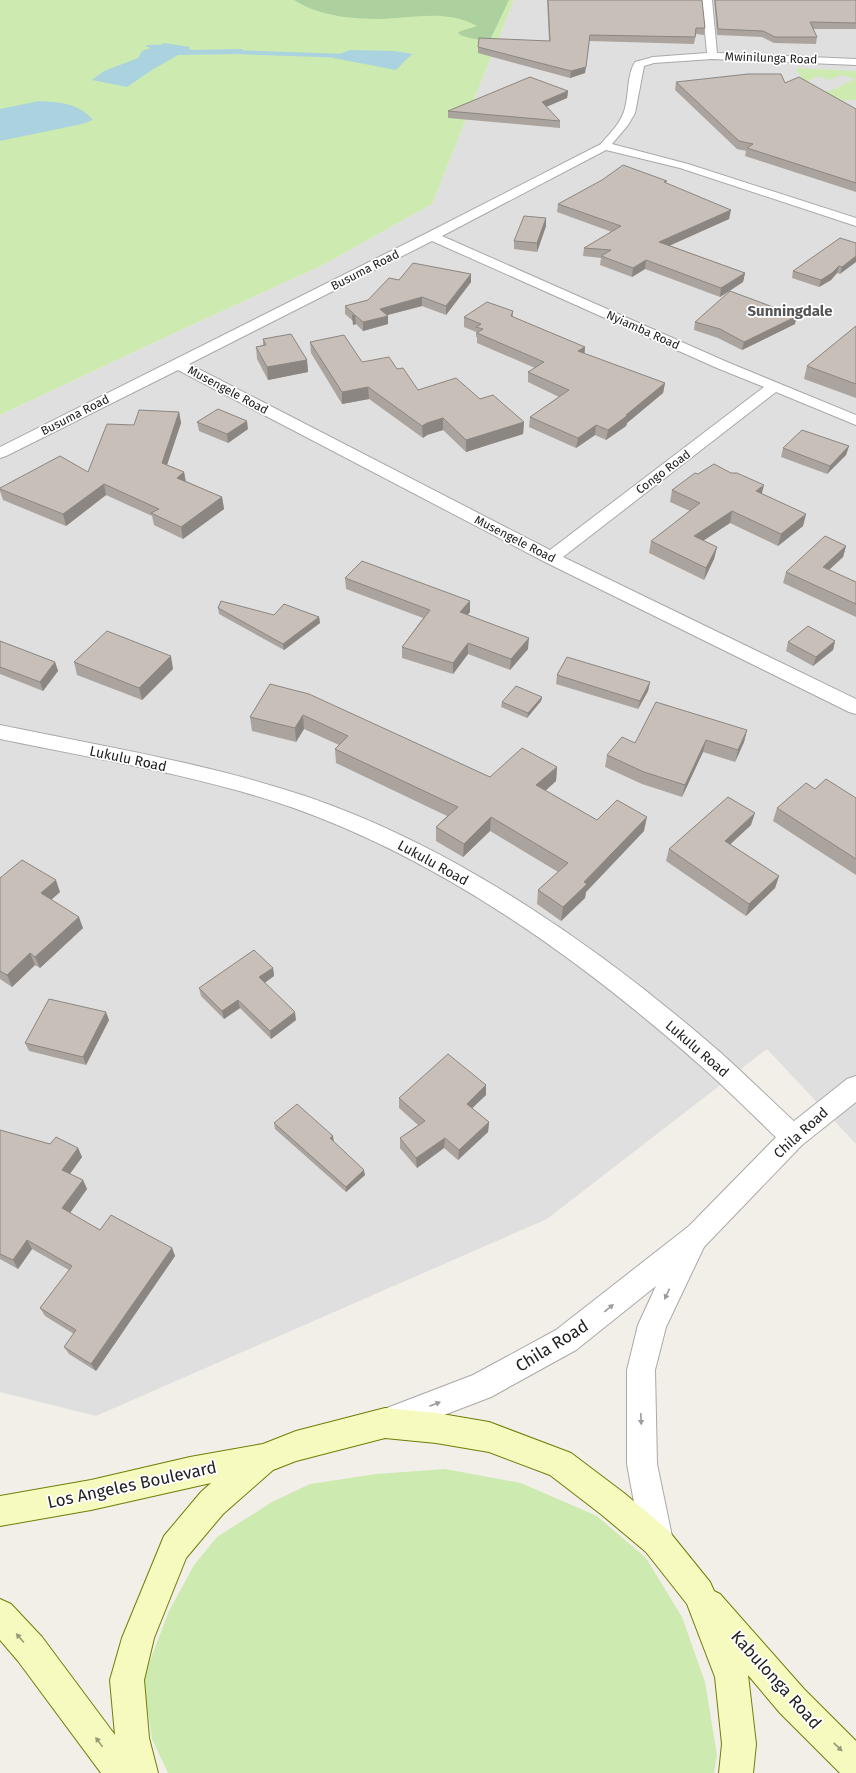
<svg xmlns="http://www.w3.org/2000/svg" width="856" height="1773" font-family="'Fira Sans',sans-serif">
<rect width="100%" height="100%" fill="#f2efe9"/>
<path fill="#e0dfdf" d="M514,0H856V1144L767,1049L547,1219L96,1416L0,1392V415L183,329L323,265L432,204Z"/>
<g fill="#cdebb0">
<path d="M0,0H514L432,204L323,265L183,329L0,415Z"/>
<path d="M796,68L856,71V100L798,102L827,91H830L855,79L841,75L829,80L818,76L806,82L802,80Z"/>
<path d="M445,1469L521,1483L597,1516L646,1558L682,1617L705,1682L717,1755L714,1773H168L152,1739L143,1679L169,1611L194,1565L217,1537L272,1502L310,1484L376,1474Z"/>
</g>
<path fill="#add19e" d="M294,0H509L490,40C479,40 471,39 460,35L458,32L477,26C447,9 412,18 380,19C351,19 319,16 294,0Z"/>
<g fill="#aad3df">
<path d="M164,43L190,47L189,49L193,50L242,49L243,54L178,55L152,70L127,87L92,80L104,71L138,58L142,51L151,48L145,46C152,43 157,47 164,43Z"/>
<path d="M350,50L394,51L413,54C405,59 402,65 396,70L333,58L334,56Z"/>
<path d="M39,101C60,102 78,103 93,120L82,124L0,141V109Z"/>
</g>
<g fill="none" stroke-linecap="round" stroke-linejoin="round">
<path stroke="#aad3df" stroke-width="4" d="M233,52L347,56"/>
<defs>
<g id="minor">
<path d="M702,0H712L717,53L856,59V65L712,59L654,63L644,66L635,113L628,125L612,144L688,164L856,218V226L680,168L606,150L442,236L727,362L856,415V425L776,392L563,557L856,699V714L849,712L545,562L178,370L6,456L0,458V447L427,233L601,144C610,133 622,122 625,108C629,93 627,75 635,62L653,57L707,53ZM432,241L717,368L764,387L550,550L189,364Z"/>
<path d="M0,725C102,746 206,763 305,796C456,847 602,949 721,1053C749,1078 775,1104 802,1129L806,1137L802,1145L793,1149L784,1145C757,1119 730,1092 702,1067C581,960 444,861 291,807C197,775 97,759 0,739Z"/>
</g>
<path id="tertiary" d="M856,1076V1102L802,1145L704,1247L666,1327L655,1370L657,1464L673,1541L668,1552L657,1557L646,1552L641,1541L627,1464V1370L638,1325L656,1286L576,1350L491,1397L389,1436L379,1431L374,1421L379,1411L473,1375L556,1330L689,1226L784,1129L847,1079Z"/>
<path id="secondary" d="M385,1408L436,1413L489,1422L571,1453L624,1493L668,1530L710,1582L714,1591L720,1594L804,1689L856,1741V1773H840L780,1713L748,1675L756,1744L753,1773H719L722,1744L715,1677L687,1604L646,1552L602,1515L550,1475L489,1452L436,1443L385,1438L296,1461L273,1470L223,1514L186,1558L154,1638L144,1680L149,1738L158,1773H101L18,1661L0,1640V1599L11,1604L42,1637L115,1735L110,1680L122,1638L164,1536L201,1492L211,1483L91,1510L0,1526V1496L91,1480L190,1457L263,1444L296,1431Z"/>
</defs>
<use href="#minor" stroke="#a9a9a9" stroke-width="2"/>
<use href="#tertiary" stroke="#a9a9a9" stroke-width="2"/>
<use href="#secondary" stroke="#707d05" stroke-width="2"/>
<use href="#minor" fill="#fff" fill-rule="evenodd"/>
<use href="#tertiary" fill="#fff" fill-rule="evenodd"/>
<use href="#secondary" fill="#f7fabf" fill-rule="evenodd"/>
</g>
<g fill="#aba49e">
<path d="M547,0H702L705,28L704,35L696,34L694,44L589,41L585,73L570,78L478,53V47L549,41Z"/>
<path d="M714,0H856V29H813L817,37L816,44L774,43L762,37L717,35Z"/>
<path d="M676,82L785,83L856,109V192L745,156L746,151L737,149L675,90Z"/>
<path d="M568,91L567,98L546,107L560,121V128L448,118V111Z"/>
<path d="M666,183L729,219L669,245L745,273L743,282L720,297L645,269L632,277L600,265L601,258L583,256L584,248L612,232L557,212L558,204Z"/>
<path d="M546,226L537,252L514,249V241Z"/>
<path d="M856,243L840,274L837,273L831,280L819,287L792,278L793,271Z"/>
<path d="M471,274V282L446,315L422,306L387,315L388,316V324L363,331L356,324L353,325V321L345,314V306L368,300L399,280Z"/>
<path d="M513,311V317L585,347L584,354L665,383L663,393L627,423L626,426L606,440L595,435L576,448L529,427L530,417L559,397L528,382V372L535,368L477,343V337H476V332L464,327V317Z"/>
<path d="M695,322L795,324L742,350L718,338L694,330Z"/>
<path d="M856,326V398L804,379L807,366Z"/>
<path d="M263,339L307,360L308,372L268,380L257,359L256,347L263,345Z"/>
<path d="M310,342L362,362L397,369L418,390L480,399L524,422L523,434L466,452L443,430L427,435L423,438L369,399L342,404L311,353Z"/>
<path d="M179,412L181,423L167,465L184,472L186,481L222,497L224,509L183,539L154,525L152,516L106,495L66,526L3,500L0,491V488L88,472L134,425Z"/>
<path d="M197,422L248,429L228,443L199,431Z"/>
<path d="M849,446L846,455L827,474L781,457L783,448Z"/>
<path d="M672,490L762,494L806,514L803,526L778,546L730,523L703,541L717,547L714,559L704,580L649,553L651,541L690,511L670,502Z"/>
<path d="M846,546L843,557L829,570L856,582V617L783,583L786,572Z"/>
<path d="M345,578L470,601V612L468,615L528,649L510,670L468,654L453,674L402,658V647L423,618L346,589Z"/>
<path d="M218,608L274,615L319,617L320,623L284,650L219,614Z"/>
<path d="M0,641L55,662L58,671L43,691L0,674Z"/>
<path d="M835,641L833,650L813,666L786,651L788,642Z"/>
<path d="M74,662L173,669L142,700L77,675Z"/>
<path d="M557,675L650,682L648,691L638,709L556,684Z"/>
<path d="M270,684L490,777L557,767L556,781L545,791L597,820L644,831L586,892L585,898L561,921L537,904L538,890L558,872L490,831L463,857L436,841V827L447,816L336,763L335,749L339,745L304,729L296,742L252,731L250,717Z"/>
<path d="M542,697L541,701L527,718L501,707L502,702Z"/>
<path d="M747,730L744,742L735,762L703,752L682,797L642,784L605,767L607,755L635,743Z"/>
<path d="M815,789L856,798V875L773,821L777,808Z"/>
<path d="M751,825L730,844L779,876L775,888L746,916L666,861L669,849Z"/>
<path d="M0,878L60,892L51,900L83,928L40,968L35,965L12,987L0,979Z"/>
<path d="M273,968L274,976L265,983L296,1020L271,1039L240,1008L224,1019L201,996L199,988Z"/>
<path d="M109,1020L86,1065L29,1051L25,1043Z"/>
<path d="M486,1095L472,1108L489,1122L488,1132L458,1160L444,1148L417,1168L400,1148V1138L418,1125L399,1108V1098Z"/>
<path d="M274,1123L365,1175L346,1192L275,1129Z"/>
<path d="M0,1130L50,1144L78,1148L82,1157L70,1174L83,1180L87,1189L70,1213L100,1230L172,1248L175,1256L96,1371L69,1354L64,1347L74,1334L45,1316L40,1308L69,1270L32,1249L18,1269L0,1259Z"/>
</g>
<g fill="#8b8681">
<path d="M590,35L585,73L570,78L571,71Z"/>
<path d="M568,91L567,98L541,109L542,102Z"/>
<path d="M731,210L729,219L658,251L659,242Z"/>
<path d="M546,218V226L537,252V243Z"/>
<path d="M856,256V262L840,274L842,267Z"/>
<path d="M646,260L645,269L632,277L633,268Z"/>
<path d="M839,266L837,273L831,280L819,287L821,280Z"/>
<path d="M745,273L743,282L720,297L721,288Z"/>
<path d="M471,274V282L446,315V306Z"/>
<path d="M422,297V306L380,317V309Z"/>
<path d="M355,315L356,324L353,325L352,316Z"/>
<path d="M388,316V324L363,331V322Z"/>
<path d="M797,316L795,324L742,350L744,342Z"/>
<path d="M585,347L584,358L578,351Z"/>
<path d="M307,360L308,372L268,380L267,367Z"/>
<path d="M665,383L663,393L627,423L626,426L606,440L608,430Z"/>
<path d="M368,387L369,399L342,404V392Z"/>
<path d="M179,412L181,423L164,474L162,463Z"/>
<path d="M443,418V430L427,435L423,438L422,426L427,423Z"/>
<path d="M247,421L248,429L228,443L227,434Z"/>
<path d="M524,422L523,434L466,452V440Z"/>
<path d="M596,425L595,435L576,448L578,438Z"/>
<path d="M849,446L846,455L827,474L830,466Z"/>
<path d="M184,472L186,484L177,478Z"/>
<path d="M104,484L106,495L66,526L63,514Z"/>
<path d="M764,485L761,497L756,491Z"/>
<path d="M222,497L224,509L183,539L181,527Z"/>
<path d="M732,511L730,523L692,548L694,536Z"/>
<path d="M806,514L803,526L778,546L781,534Z"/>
<path d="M846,546L843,557L820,578L823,567Z"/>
<path d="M717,547L714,559L704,580L706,568Z"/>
<path d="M470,601V612L460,623V612Z"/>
<path d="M319,617L320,623L284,650L283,644Z"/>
<path d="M529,638L528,649L510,670L511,659Z"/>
<path d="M835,641L833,650L813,666L816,657Z"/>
<path d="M468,643V654L453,674V663Z"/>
<path d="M171,656L173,669L142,700L139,688Z"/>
<path d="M55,662L58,671L43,691L40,682Z"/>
<path d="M650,682L648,691L638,709L640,701Z"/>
<path d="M542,697L541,701L527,718L528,713Z"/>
<path d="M303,715L304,729L296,742L295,728Z"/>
<path d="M747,730L744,742L735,762L738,750Z"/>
<path d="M706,740L703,752L682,797L685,785Z"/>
<path d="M557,767L556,781L535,800L536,785Z"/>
<path d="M755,813L751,825L721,853L725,841Z"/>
<path d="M491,817L490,831L463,857L464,844Z"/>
<path d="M647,817L644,831L586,892L585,898L561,921L563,907L584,882Z"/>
<path d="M779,876L775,888L746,916L749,904Z"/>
<path d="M56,880L60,892L45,905L41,893Z"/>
<path d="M79,917L83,928L40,968L35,957Z"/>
<path d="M30,953L35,965L12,987L7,975Z"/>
<path d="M273,968L274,976L261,985L259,977Z"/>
<path d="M238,1000L240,1008L224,1019L222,1011Z"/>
<path d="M106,1012L109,1020L86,1065L83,1057Z"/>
<path d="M295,1012L296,1020L271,1039L270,1031Z"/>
<path d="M486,1085V1095L466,1114L467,1104Z"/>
<path d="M489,1122L488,1132L458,1160L459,1150Z"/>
<path d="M333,1136L334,1142L330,1138Z"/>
<path d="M445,1138L444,1148L417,1168L416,1158Z"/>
<path d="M78,1148L82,1157L66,1179L62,1170Z"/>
<path d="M364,1170L365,1175L346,1192V1187Z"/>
<path d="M83,1180L87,1189L67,1217L62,1208Z"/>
<path d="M27,1240L32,1249L18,1269L13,1260Z"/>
<path d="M172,1248L175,1256L96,1371L91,1364Z"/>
</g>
<g fill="#c7bfb8" stroke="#8b8681">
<path d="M548,0H702L705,28H696L695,37L590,35L586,67L571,71L478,47L479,38L550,41Z"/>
<path d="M715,0H856V23L810,22L817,37H775L763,31L718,29Z"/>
<path d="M748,74H781L785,83L799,77L856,109V183L747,148L753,144L739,141L676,82Z"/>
<path d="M530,77L568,91L542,102L560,121L448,111Z"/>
<path d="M623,165L667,181L664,182L731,210L659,242L745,273L721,288L646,260L633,268L601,256L611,250L584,248L621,226L558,204L602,180Z"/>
<path d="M524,216L546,218L537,243L514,241Z"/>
<path d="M840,238L856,243V256L842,267L839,266L832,273L821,280L793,271Z"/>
<path d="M413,263L471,274L446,306L422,297L380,309L388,316L363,322L355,315L352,316L354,314L345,306L368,300L389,278L399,280Z"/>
<path d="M730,291L797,316L744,342L720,329L695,322Z"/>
<path d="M487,302L513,311L511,316L585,347L578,351L665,383L626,415H628L608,430L596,425L578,438L530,417L569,390L528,372L544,362L477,333L483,329L476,327L481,324L464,317Z"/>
<path d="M856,326V384L807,366Z"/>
<path d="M291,334L307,360L267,367L256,347L266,345L263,339Z"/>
<path d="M344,335L362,362L389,357L397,369L403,368L418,390L456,378L480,399L493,395L524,422L466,440L443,418L427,423L422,426L368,387L342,392L310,342Z"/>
<path d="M218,409L247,421L227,434L197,422Z"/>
<path d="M139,410L179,412L162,463L184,472L177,478L222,497L181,527L151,513L159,509L104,484L63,514L0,489V488L60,456L88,472L107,424L134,425Z"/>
<path d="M802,430L849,446L830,466L783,448Z"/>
<path d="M714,464L731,473H737L764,485L756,491L806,514L781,534L732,511L694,536L717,547L706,568L651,541L700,503L672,490L695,473L698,474Z"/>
<path d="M825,536L846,546L823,567L856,582V604L786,572Z"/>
<path d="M362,561L470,601L460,612L529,638L511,659L468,643L453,663L402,647L430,610L345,578Z"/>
<path d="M221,601L274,615L284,604L319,617L283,644L218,608Z"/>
<path d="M808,626L835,641L816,657L788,642Z"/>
<path d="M107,631L171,656L139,688L74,662Z"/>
<path d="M0,641L55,662L40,682L0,667Z"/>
<path d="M567,657L650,682L640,701L557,675Z"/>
<path d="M270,684L309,694L490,777L522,748L557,767L536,785L597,820L617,800L647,817L584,882L587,884L563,907L538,890L568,863L491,817L464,844L436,827L458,807L335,749L348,736L303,715L295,728L250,717Z"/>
<path d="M516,686L542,697L528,713L502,702Z"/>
<path d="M656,702L747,730L738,750L706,740L685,785L644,772L607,755L622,737L635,743Z"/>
<path d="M826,779L856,798V859L777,808L806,783L815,789Z"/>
<path d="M728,797L755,813L725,841L779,876L749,904L669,849Z"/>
<path d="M22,860L56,880L41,893L79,917L35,957L30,953L7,975L0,971V878Z"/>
<path d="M254,950L273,968L259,977L295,1012L270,1031L238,1000L222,1011L199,988Z"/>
<path d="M49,999L106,1012L83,1057L25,1043Z"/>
<path d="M448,1054L486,1085L467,1104L489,1122L459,1150L445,1138L416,1158L400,1138L425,1121L399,1098Z"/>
<path d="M297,1104L333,1136L330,1138L364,1170L346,1187L274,1123Z"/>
<path d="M0,1130L50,1144L56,1137L78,1148L62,1170L83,1180L62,1208L100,1230L111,1215L172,1248L91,1364L64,1347L76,1330L40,1308L72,1266L27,1240L13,1260L0,1254Z"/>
</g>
<defs><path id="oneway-solid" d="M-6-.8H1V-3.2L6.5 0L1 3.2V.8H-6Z"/></defs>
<g fill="#9c9c9c">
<use href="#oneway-solid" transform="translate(667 1294) rotate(115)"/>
<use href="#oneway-solid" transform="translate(609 1308) rotate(-39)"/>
<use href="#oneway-solid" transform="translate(435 1404) rotate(-21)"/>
<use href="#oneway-solid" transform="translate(641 1419) rotate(88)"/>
</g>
<g fill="#979978">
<use href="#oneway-solid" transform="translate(20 1638) rotate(-131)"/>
<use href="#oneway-solid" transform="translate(99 1742) rotate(-126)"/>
<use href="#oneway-solid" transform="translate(838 1747) rotate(44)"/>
</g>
<g text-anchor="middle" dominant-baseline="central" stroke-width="3.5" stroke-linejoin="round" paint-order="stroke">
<g font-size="12" fill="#222" stroke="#fff">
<text transform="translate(771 58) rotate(2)">Mwinilunga Road</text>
<text transform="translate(365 270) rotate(-27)">Busuma Road</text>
<text transform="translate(643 330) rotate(24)">Nyiamba Road</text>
<text transform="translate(228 390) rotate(28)">Musengele Road</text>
<text transform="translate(75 415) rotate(-27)">Busuma Road</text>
<text transform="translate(663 472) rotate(-37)">Congo Road</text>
<text transform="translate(515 539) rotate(27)">Musengele Road</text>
</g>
<g font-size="14" fill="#222" stroke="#fff">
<text transform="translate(128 759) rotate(12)">Lukulu Road</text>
<text transform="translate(433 863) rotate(29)">Lukulu Road</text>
<text transform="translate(697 1049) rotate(41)">Lukulu Road</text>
<text transform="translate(801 1133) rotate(-42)">Chila Road</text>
</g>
<g font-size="15" font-weight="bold" fill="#555" stroke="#fff">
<text x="790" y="311">Sunningdale</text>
</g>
<g font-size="17" fill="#222" stroke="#fff">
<text transform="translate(552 1346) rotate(-32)">Chila Road</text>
<text transform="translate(132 1485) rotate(-12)">Los Angeles Boulevard</text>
<text transform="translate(776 1680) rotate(48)">Kabulonga Road</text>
</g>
</g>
</svg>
